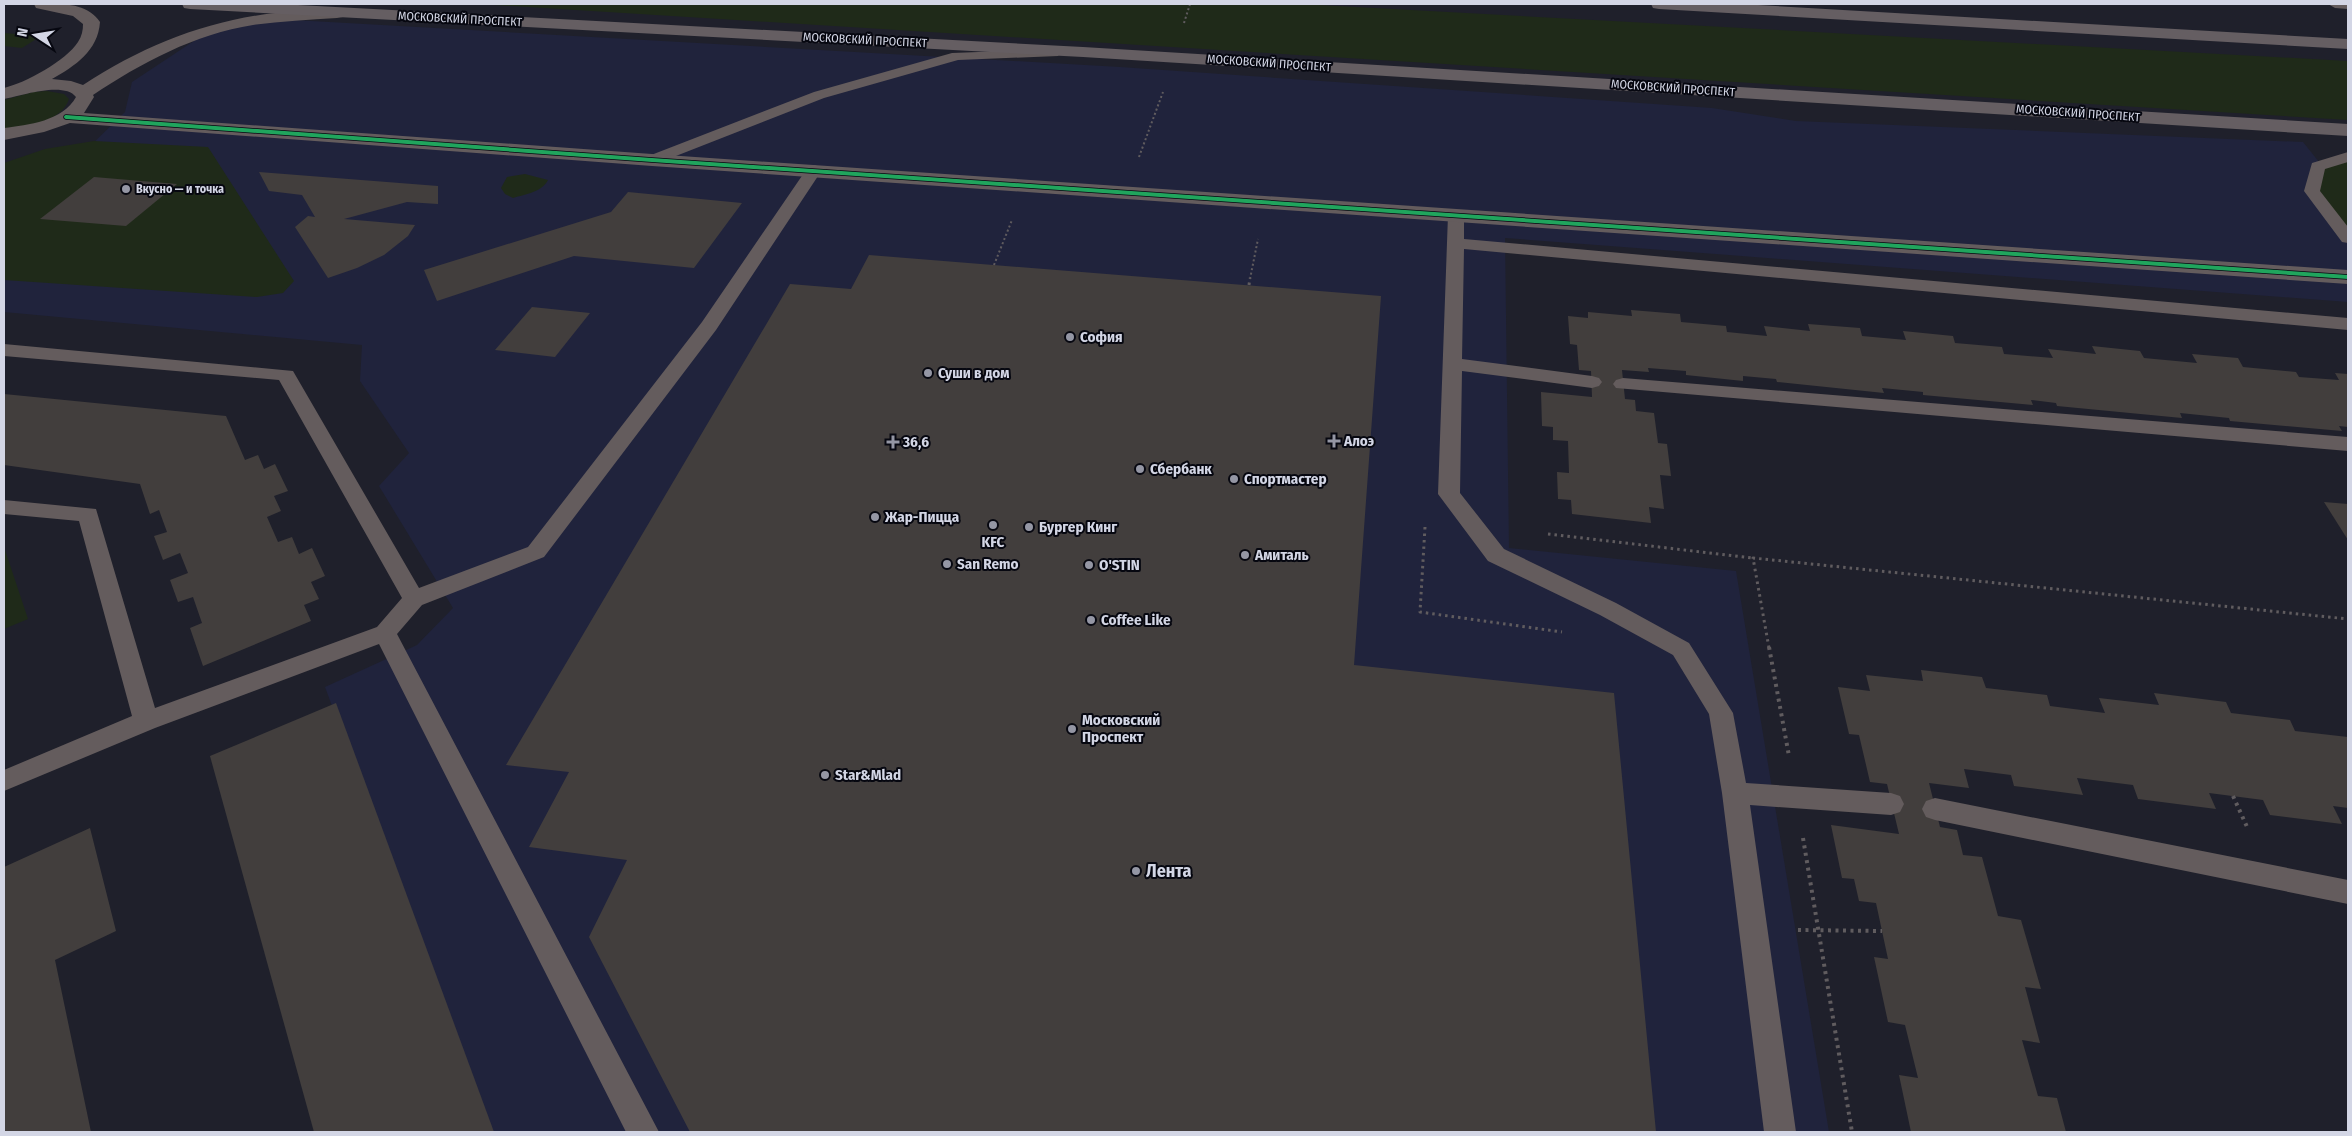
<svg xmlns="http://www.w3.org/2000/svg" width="2352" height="1136" font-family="'Fira Sans Condensed',sans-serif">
<rect width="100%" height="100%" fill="#1f202b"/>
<path fill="#20233c" d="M276,19L1120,67L1712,108L1796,121L2303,142L2348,198V302L1505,238L1509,548L1736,571L1829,1132H490L325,687L417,645L453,608L379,486L409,453L360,381L362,345L4,312V212L82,154L125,112L132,82L206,33Z"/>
<g fill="#1f2a19">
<path d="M478,4H1301L2348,61V120Z"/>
<path d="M4,33L41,36L22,48L4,46Z"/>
<path d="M47,91L64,94L69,99C62,122 24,128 4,128V100L33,92Z"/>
<path d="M94,141L208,147L294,281L283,293L257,297L4,280V163L45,149Z"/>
<path d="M2348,157V238L2312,191L2318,166Z"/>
<path d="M525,174L548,180C542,192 526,194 513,198L505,194L501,188L507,177Z"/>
<path d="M4,547L28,619L4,629Z"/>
</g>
<g fill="#423e3d">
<path d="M259,172L438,186V204L407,202L344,219L415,225L408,236L384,255L357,268L328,278L295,227L308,216L315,217L302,195L269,191Z"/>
<path d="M94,177L177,184L126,226L40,219Z"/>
<path d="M628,192L742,203L694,268L574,256L437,301L424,270L611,212Z"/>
<path d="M869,255L1381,296L1354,665L1614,693L1656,1132H690L589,937L627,860L529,847L569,772L506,765L790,284L851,289Z"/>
<path d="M532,307L590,313L555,357L495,350Z"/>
<path d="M1631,310L1680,314L1681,322L1726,326L1727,332L1767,336L1764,326L1810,331L1808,324L1860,328L1862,336L1906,340L1903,331L1953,336L1955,343L2002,347L2004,354L2053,358L2048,349L2096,354L2092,346L2140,351L2144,358L2197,363L2192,354L2238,358L2243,367L2296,372L2299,377L2339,380L2335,373L2348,374V427L2339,426L2342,431L2230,421L2229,418L2180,413L2182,418L2057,406L2056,403L2031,400L2033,405L1923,395V392L1882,388L1884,393L1777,382L1776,379L1743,376V381L1686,375V371L1648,368L1649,372L1622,370L1625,399L1635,400L1636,411L1654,413L1658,443L1667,444L1671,476L1660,475L1664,509L1649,507L1651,523L1572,514L1571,500L1558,499L1557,472L1569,473L1568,441L1553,440V427L1542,426L1541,392L1592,397L1591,371L1579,370L1577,345L1570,344L1568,316L1588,318V312L1632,316Z"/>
<path d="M4,394L226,416L245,460L258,455L264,469L275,464L288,491L274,496L281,511L267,517L278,542L292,537L299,554L312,548L325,576L311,582L319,599L304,605L311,621L203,666L190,628L202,623L193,597L178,602L170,580L188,573L180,553L163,560L154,536L167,532L159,510L150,514L140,484L4,465Z"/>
<path d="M2324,502L2348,504V540Z"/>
<path d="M1921,670L1982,677L1986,688L2047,695L2050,706L2105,713L2099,698L2159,705L2154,693L2226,702L2231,713L2290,720L2295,731L2348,737V808L2333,806L2342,824L2270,815L2263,800L2209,793L2216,809L2138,799L2133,785L2077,778L2083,795L2014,786L2011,775L1964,769L1969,788L1929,783L1940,827L1957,830L1963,855L1982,857L1998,916L2021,920L2041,989L2025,987L2040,1043L2022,1040L2038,1096L2057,1098L2066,1132H1911L1899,1075L1918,1078L1905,1025L1888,1022L1874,957L1888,959L1876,903L1859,901L1854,879L1842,878L1831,825L1899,834L1887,784L1870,782L1859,735L1849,734L1838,687L1870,691L1866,675L1923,681Z"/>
<path d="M336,703L494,1132H314L210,756Z"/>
<path d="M90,828L116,931L55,960L91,1132H4V867Z"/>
</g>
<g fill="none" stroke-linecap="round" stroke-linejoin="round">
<g stroke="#605c5f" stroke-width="2" stroke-dasharray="2 2.5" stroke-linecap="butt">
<path d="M1184,23L1190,4"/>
<path d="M1139,157L1163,92"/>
<path d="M994,265L1012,220"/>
<path d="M1250,279L1258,239"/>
</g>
<g stroke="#605c5f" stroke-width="3" stroke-dasharray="2.5 4" stroke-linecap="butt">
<path d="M1249,285L1250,278"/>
<path d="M1425,527L1420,612L1562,632"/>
<path d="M1548,534L1753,558"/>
<path d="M1769,648L1753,558L2348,619"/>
</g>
<g stroke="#605c5f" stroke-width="4" stroke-dasharray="3 4.5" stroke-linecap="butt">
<path d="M1769,647L1789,756"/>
<path d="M2233,796L2248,829"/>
<path d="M1803,838L1852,1132"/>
<path d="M1798,930L1882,931"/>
</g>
<g fill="#645c5d" fill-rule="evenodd">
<path d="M2328,4H2348V9L2335,8Z"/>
<path d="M1053,49L1058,50L1060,53L1058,56L958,60L824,98L658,163H646L644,160L646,157L814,92L952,53Z"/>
<path d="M2348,152V162L2325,169L2320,191L2348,227V243L2342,242L2304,191L2312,163Z"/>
<path d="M814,165L820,167L822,170L716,330L544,557L422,605L397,634L659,1132H626L379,644L155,728L4,791V770L132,716L79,521L4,514V500L96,509L155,708L377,627L402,598L279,380L4,356V344L293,371L419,588L528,547L702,322L808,167Z"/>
<path d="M1456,210L1462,211L1464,215V239L2348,318V330L1464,249L1462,359L1592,376L1599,378L1602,382L1599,386L1592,388L1462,371L1460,493L1504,549L1616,603L1689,643L1733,713L1746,783L1891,793L1900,796L1904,804L1900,812L1891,815L1750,805L1796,1132H1764L1722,793L1709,714L1673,655L1600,615L1488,561L1438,494L1448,215L1450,211Z"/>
<path d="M1623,378L2348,437V451L1616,388L1613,384L1616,380Z"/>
<path d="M1935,798L2348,880V904L1935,820L1926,817L1922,809L1926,801Z"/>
</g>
<path fill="#645c5d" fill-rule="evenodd" d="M34,4C57,4 86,1 100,22C98,51 75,66 52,79L71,81L83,85C149,42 218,16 297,11C312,10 329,6 343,9L345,13L343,17L337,18C309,20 281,21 253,25C195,34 141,63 93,95L94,97L84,113L652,154L2348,270V284L652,166L70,123L44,132L4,140V128C28,125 63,121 76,97C64,81 20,96 4,99V88C25,83 66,61 78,42C82,36 83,30 83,24L73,16L36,8Z"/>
<g fill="#655e62" fill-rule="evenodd">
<path d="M182,4H279L1083,47L2348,124V136L1083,57L190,9L184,8Z"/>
<path d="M1651,4H1741L2348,39V49L1659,9L1653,8Z"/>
</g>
<defs>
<path id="cycleway" d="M66,117L652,160L2348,277"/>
</defs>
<use href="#cycleway" stroke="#060710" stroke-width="5.5"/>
<use href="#cycleway" stroke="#20a55d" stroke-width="4"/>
</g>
<g fill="#9496a4" stroke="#060710" stroke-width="2">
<circle cx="126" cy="189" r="5"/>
<circle cx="1070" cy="337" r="5"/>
<circle cx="928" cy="373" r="5"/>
<path d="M1331.5 433.5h5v5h5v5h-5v5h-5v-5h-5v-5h5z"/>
<path d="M890.5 434.5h5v5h5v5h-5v5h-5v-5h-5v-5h5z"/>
<circle cx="1140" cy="469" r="5"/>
<circle cx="1234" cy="479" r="5"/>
<circle cx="875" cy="517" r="5"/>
<circle cx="993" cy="525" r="5"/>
<circle cx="1029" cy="527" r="5"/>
<circle cx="1245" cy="555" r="5"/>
<circle cx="947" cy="564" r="5"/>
<circle cx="1089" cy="565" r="5"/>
<circle cx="1091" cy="620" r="5"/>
<circle cx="1072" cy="729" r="5"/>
<circle cx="825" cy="775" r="5"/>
<circle cx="1136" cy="871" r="5"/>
</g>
<g text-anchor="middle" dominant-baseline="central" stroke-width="4" stroke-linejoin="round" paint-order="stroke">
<g font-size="12" fill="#d3d6e5" stroke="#060710">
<text transform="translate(460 19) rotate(3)">МОСКОВСКИЙ ПРОСПЕКТ</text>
<text transform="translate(865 40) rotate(3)">МОСКОВСКИЙ ПРОСПЕКТ</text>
<text transform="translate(1269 63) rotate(4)">МОСКОВСКИЙ ПРОСПЕКТ</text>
<text transform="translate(1673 88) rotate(4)">МОСКОВСКИЙ ПРОСПЕКТ</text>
<text transform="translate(2078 113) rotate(4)">МОСКОВСКИЙ ПРОСПЕКТ</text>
</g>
<g font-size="12" font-weight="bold" fill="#d3d6e5" stroke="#060710" text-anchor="start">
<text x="136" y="189">Вкусно — и точка</text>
</g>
<g font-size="15" font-weight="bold" fill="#d3d6e5" stroke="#060710" text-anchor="start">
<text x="1080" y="337">София</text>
<text x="938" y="373">Суши в дом</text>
<text x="1344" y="441">Алоэ</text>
<text x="903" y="442">36,6</text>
<text x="1150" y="469">Сбербанк</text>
<text x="1244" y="479">Спортмастер</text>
<text x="885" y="517">Жар-Пицца</text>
<text x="1039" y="527">Бургер Кинг</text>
<text x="993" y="542" text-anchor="middle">KFC</text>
<text x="1255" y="555">Амиталь</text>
<text x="957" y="564">San Remo</text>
<text x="1099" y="565">O'STIN</text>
<text x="1101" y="620">Coffee Like</text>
<text x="1082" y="720">Московский<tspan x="1082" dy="17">Проспект</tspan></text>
<text x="835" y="775">Star&amp;Mlad</text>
</g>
<g font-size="18" font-weight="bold" fill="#d3d6e5" stroke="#060710" text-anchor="start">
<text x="1146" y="871">Лента</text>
</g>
</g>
<rect width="2352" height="1136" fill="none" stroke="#d3d6e5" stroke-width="10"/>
<g transform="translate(35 35) rotate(282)" stroke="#060710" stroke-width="4" paint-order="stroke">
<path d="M0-4L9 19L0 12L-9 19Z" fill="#d3d6e5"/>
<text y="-8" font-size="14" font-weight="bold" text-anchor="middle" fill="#d3d6e5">N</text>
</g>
</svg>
